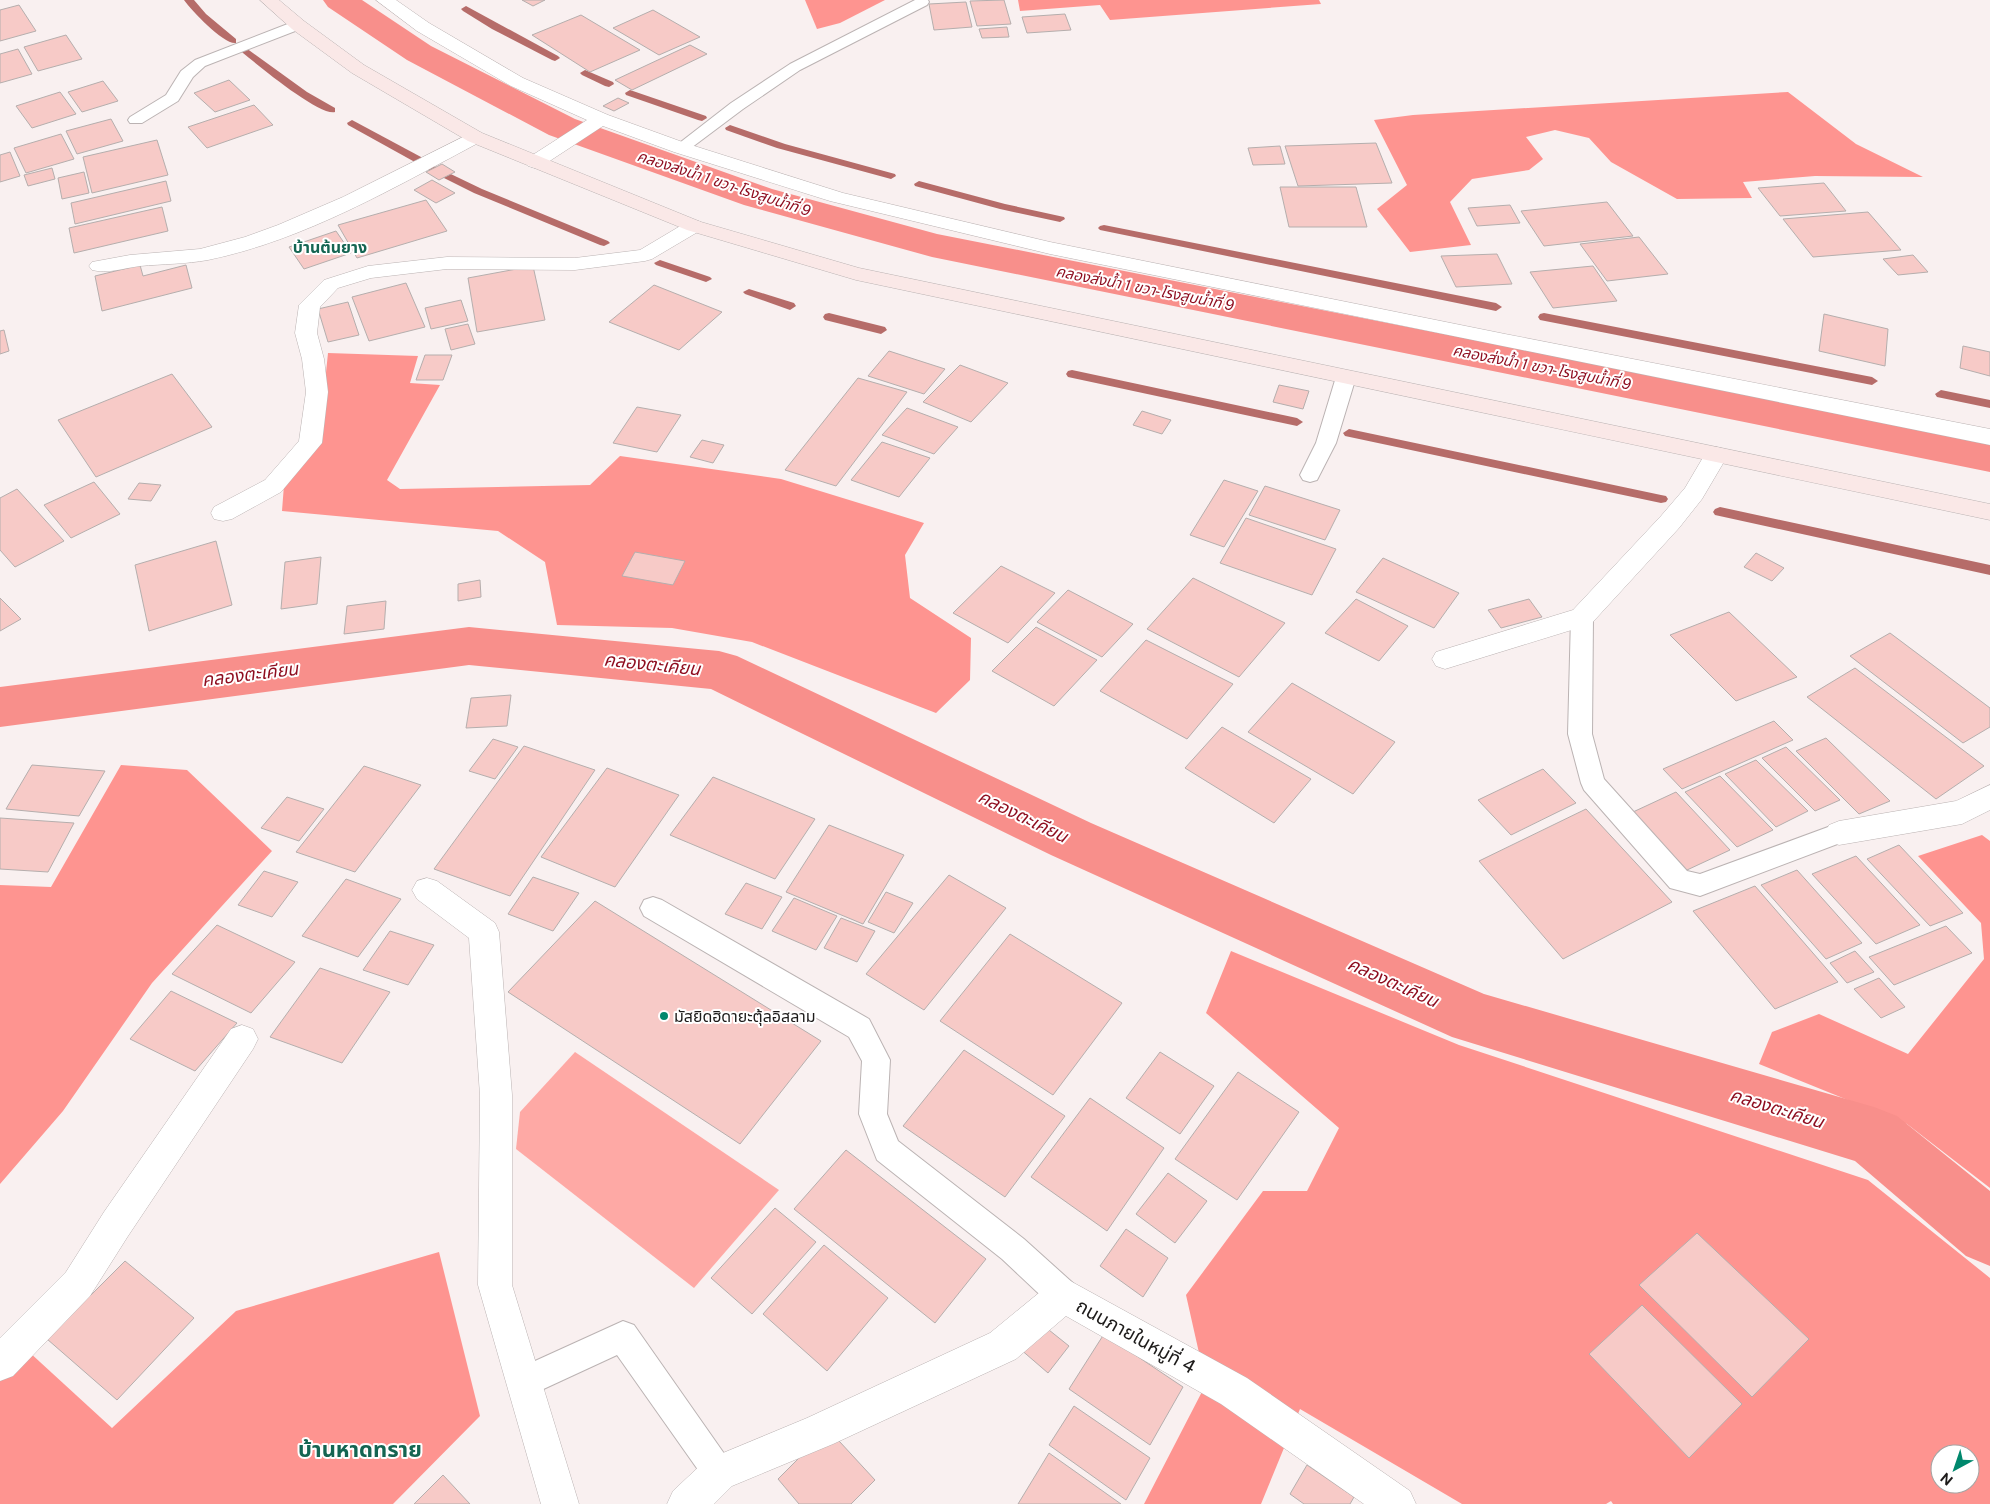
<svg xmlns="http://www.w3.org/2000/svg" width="1990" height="1504" font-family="'Public Sans','Noto Sans Thai',sans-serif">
<rect width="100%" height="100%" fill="#f9f0f0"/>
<path fill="#fea9a5" d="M575,1052L779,1190L694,1288L516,1149L520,1112Z"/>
<g fill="#fe9490" fill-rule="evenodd">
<path d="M805,0H885L840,23L817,29Z"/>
<path d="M1018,0H1319L1321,4L1110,20L1100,5L1020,11Z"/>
<path d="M1788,92L1856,144L1923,177L1815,176L1743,182L1752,198L1677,199L1611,162L1589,138L1555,130L1526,137L1543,159L1529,170L1472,179L1450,202L1471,245L1410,252L1377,209L1407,185L1374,120L1413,115Z"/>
<path d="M328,353L418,356L410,383L440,385L387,480L400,489L590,485L620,456L781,479L924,523L905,555L910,598L971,638L970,680L936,713L752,642L672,628L557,625L545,562L498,531L282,511L284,485L320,431Z"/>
<path d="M121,765L187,770L272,851L152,983L63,1111L0,1184V885L51,887Z"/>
<path d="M1982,835L1990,841V1188L1907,1124L1759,1064L1772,1032L1819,1014L1908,1054L1984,959L1981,923L1918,856Z"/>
<path d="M1231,951L1459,1045L1868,1180L1990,1278V1504H1613L1611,1501L1606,1504H1462L1300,1409L1261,1504H1144L1206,1384L1186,1295L1263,1191H1307L1339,1128L1206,1013ZM1940,1454H1970V1484H1940Z"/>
<path d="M439,1252L480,1416L393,1504H0V1379L28,1351L112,1428L236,1311Z"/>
</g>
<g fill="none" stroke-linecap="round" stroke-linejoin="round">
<g fill="#b66c69" fill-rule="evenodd">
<path d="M184,0H194L206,14L236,39V43C224,45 192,11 184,0Z"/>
<path d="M466,6L558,56L560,58L555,61L552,60L492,29L463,11L461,9Z"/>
<path d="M246,48L307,92L335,108V112C319,116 258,65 243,53L241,51Z"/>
<path d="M585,70L613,82L614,84L609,87L605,86L582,75L580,73Z"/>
<path d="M630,90L706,116L707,118L702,121L698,120L626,95L625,93Z"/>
<path d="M352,120L421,157L422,159L421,161H413L348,125L347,123Z"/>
<path d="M730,125L785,144L895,174L896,176L891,179L777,148L726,130L725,128Z"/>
<path d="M432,165L482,189L608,241L610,243L604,246L600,245L474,193L428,170L427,168Z"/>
<path d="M919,181L1005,204L1064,217L1065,219L1060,222L1000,209L915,186L914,184Z"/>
<path d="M1104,225L1496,303L1502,307L1496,311L1100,230L1098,228L1100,226Z"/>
<path d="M660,260L710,277L712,279L706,282L656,265L654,263Z"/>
<path d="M749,289L794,303L796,306L790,310L745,294L743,292Z"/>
<path d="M829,313L885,327L887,330L881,334L825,320L823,317L825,314Z"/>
<path d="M1544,313L1872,377L1878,381L1872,385L1540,320L1538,317L1540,314Z"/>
<path d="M1072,370L1297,418L1303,422L1297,426L1068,377L1066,374L1068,371Z"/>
<path d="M1941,390L1990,400V408L1937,397L1935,394Z"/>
<path d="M1349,429L1661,495L1666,496L1668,499L1666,502L1661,503L1345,436L1343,433Z"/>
<path d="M1720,507L1990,565V575L1715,515L1713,512L1715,509Z"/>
</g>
<g fill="#f88f8b" fill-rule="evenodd">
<path d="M323,0H362L431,46L575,119L772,189L937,234L1990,442V472L932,257L744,205L549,135L407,60L328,7Z"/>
<path d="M469,627L719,651L737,656L1091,823L1484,994L1874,1107L1897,1116L1990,1191V1266L1966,1256L1855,1161L1452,1037L1051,855L711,689L469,665L0,727V687Z"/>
</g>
</g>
<g fill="#f7cac7" stroke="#b5aead">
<path d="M522,0H545L533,6Z"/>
<path d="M1004,0L1011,24L977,26L970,1Z"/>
<path d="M966,2L972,27L934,30L929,4Z"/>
<path d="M19,5L36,31L0,41V10Z"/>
<path d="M653,10L700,37L659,55L613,28Z"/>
<path d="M1065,14L1071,30L1027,33L1022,17Z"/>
<path d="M581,15L640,50L590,72L532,35Z"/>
<path d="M1007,27L1009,37L982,38L979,29Z"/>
<path d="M66,35L82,59L38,71L24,47Z"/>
<path d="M690,45L707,54L632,90L615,80Z"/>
<path d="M18,49L32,74L0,83V54Z"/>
<path d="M229,80L250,100L215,112L194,93Z"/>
<path d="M103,81L118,101L82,112L68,92Z"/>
<path d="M60,92L76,114L32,128L16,106Z"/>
<path d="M618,98L629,103L614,111L603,106Z"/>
<path d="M254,105L273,125L207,148L188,127Z"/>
<path d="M111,119L123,141L77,154L66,131Z"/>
<path d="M61,134L74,159L26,173L14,148Z"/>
<path d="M157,140L168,175L92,193L83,157Z"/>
<path d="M1376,143L1392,183L1298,186L1285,146Z"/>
<path d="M1280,146L1285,164L1253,165L1248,148Z"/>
<path d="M10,152L20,176L0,182V155Z"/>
<path d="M442,164L455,172L439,180L426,172Z"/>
<path d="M52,168L55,179L28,186L24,175Z"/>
<path d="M84,172L89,193L62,199L58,178Z"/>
<path d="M432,180L455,193L436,203L414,190Z"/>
<path d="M166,181L171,201L75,224L71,203Z"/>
<path d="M1824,183L1846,211L1780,216L1758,188Z"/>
<path d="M1280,187H1356L1367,227H1289Z"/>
<path d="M426,200L447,231L357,258L338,225Z"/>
<path d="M1607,202L1633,236L1544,246L1521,211Z"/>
<path d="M1510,205L1520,223L1477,226L1468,208Z"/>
<path d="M162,207L168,231L74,253L69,228Z"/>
<path d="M1868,212L1901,250L1813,257L1783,219Z"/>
<path d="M336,231L351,253L304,269L289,247Z"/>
<path d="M1639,237L1668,274L1607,281L1580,244Z"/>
<path d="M1497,254L1512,284L1456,287L1441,256Z"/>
<path d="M1913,255L1928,272L1898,275L1883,259Z"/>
<path d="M140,265L143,276L186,265L192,288L102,311L95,276Z"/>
<path d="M533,266L545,320L477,332L468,278Z"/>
<path d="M1593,266L1617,301L1553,308L1530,272Z"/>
<path d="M406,283L425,327L369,341L352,297Z"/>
<path d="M654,285L722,312L679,350L609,322Z"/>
<path d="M461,300L468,321L431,329L425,308Z"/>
<path d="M348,302L359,335L328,342L318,309Z"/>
<path d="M1824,314L1888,329L1885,366L1819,351Z"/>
<path d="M468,324L475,344L451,350L445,329Z"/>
<path d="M4,330L9,351L0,354V331Z"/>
<path d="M1963,346L1990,352V376L1960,368Z"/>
<path d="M889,351L945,369L924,394L868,376Z"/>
<path d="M425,355H452L443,380H416Z"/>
<path d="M960,365L1008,383L971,422L923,402Z"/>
<path d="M172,374L212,427L96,477L58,420Z"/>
<path d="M858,378L907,392L836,486L785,470Z"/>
<path d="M1279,385L1309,391L1303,409L1273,402Z"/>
<path d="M637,407L681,415L657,452L613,443Z"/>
<path d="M907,408L958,427L934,454L882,435Z"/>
<path d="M1142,411L1171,420L1162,434L1133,425Z"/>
<path d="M702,440L724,445L713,463L690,457Z"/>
<path d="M882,442L930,458L899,497L851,480Z"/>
<path d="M1224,480L1258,491L1224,547L1190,535Z"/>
<path d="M94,482L120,514L71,538L44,505Z"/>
<path d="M139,483L161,485L151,501L128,499Z"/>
<path d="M1265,486L1340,510L1325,540L1249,515Z"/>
<path d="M17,489L64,541L15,567L0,550V498Z"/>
<path d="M1246,518L1336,549L1312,595L1220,563Z"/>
<path d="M216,541L232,605L149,631L135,565Z"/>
<path d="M635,552L685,561L673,585L622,576Z"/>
<path d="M1756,553L1784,568L1772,581L1744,567Z"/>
<path d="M321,557L317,604L281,609L285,562Z"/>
<path d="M1383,558L1459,593L1434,628L1356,592Z"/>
<path d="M1001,566L1055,593L1008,643L953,613Z"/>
<path d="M1193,578L1285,623L1239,677L1147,629Z"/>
<path d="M480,580L481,597L458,601V584Z"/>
<path d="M1068,590L1133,624L1102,657L1037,622Z"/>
<path d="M0,598L21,619L0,631Z"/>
<path d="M1356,599L1408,626L1379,661L1325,633Z"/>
<path d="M1529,599L1542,617L1501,628L1488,610Z"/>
<path d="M386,601L384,629L344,634L347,606Z"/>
<path d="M1729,612L1797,677L1736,701L1670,635Z"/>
<path d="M1036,627L1097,660L1054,706L992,671Z"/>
<path d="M1890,633L1990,708V727L1963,743L1850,656Z"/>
<path d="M1146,640L1233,684L1187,739L1100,691Z"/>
<path d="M1855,668L1984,766L1936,799L1807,697Z"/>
<path d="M1292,683L1395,742L1353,794L1248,732Z"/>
<path d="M511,695L507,726L466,728L471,698Z"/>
<path d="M1774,721L1793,740L1682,789L1663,769Z"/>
<path d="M1222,727L1311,779L1274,823L1185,768Z"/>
<path d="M1826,738L1890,801L1859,814L1796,751Z"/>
<path d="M493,739L518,747L495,779L469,771Z"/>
<path d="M524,746L595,770L510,896L434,869Z"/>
<path d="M1786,747L1840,800L1815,811L1762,758Z"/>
<path d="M1756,760L1808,811L1776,827L1725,774Z"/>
<path d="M32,765L105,771L79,816L6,809Z"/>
<path d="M364,766L421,785L355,872L296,852Z"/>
<path d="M607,768L679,795L615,887L541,857Z"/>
<path d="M1543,769L1576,803L1511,835L1478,800Z"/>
<path d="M1720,776L1773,830L1737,847L1685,792Z"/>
<path d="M713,777L815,819L775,879L670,835Z"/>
<path d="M1676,792L1730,850L1687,870L1633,812Z"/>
<path d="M287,797L324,809L299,841L261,828Z"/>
<path d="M1586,809L1672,902L1563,959L1479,861Z"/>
<path d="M0,818L74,823L48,872L0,869Z"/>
<path d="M829,825L904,855L863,924L786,892Z"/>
<path d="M1899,845L1963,913L1930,926L1867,859Z"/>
<path d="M1856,856L1920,925L1876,944L1812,874Z"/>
<path d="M1797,870L1862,943L1826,959L1761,885Z"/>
<path d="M264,871L298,882L272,917L238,905Z"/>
<path d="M949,875L1006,908L924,1010L866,974Z"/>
<path d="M533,877L579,893L553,931L508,914Z"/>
<path d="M346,879L401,899L358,957L302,936Z"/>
<path d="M746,883L782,897L762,929L725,914Z"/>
<path d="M1755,886L1838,982L1775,1009L1693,911Z"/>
<path d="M886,892L913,903L894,933L868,922Z"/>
<path d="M794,898L837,916L816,950L772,931Z"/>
<path d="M595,901L821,1041L740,1144L508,992Z"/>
<path d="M841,918L875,931L857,962L824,948Z"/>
<path d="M217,925L295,962L251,1013L172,974Z"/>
<path d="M1946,926L1972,953L1894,985L1869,957Z"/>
<path d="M390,931L434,945L408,985L363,970Z"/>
<path d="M1010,934L1122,1003L1053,1095L940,1021Z"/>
<path d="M1855,951L1874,972L1847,983L1830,963Z"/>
<path d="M320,968L390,992L342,1063L270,1037Z"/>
<path d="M1879,978L1905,1007L1881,1018L1854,989Z"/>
<path d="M171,991L237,1023L195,1071L130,1039Z"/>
<path d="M964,1050L1065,1116L1005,1197L903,1126Z"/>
<path d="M1160,1052L1214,1086L1180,1134L1126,1098Z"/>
<path d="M1238,1072L1299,1112L1237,1200L1175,1159Z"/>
<path d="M1090,1098L1164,1148L1107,1231L1031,1177Z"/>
<path d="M846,1150L986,1259L935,1323L794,1209Z"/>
<path d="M1168,1173L1207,1201L1175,1243L1136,1214Z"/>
<path d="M775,1208L816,1242L752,1314L711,1278Z"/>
<path d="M1126,1229L1168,1258L1143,1297L1100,1266Z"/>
<path d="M1697,1233L1809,1339L1752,1397L1639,1285Z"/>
<path d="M824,1245L888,1298L827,1371L763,1314Z"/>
<path d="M125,1261L194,1318L117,1400L47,1339Z"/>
<path d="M1642,1305L1742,1404L1689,1458L1589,1354Z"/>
<path d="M1039,1322L1069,1346L1048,1373L1019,1348Z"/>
<path d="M1104,1334L1183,1387L1150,1445L1069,1389Z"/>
<path d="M1074,1406L1150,1458L1126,1500L1049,1445Z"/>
<path d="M828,1429L875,1480L851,1504H799L778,1479Z"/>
<path d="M1049,1453L1121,1504H1018Z"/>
<path d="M1307,1465L1354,1497L1350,1504H1304L1290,1494Z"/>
<path d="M443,1475L470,1504H414Z"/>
</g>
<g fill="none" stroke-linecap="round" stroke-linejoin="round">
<defs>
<g id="service">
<path d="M915,0H928L929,2L927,5L800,70L743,109L687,151H675L673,148L731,103L790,64Z"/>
<path d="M298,20L303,22L306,25L303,28L205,66L193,77L178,101L142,123H130L128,120L130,117L166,95L181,71L195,60Z"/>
<path d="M1346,371L1353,373L1356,377L1336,443L1317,480L1310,482L1303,480L1300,475L1316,443L1336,377L1339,373Z"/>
<path d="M1582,609L1590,611L1593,617L1592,734L1604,779L1687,871L1700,874L1839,823L1848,826L1851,833L1848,840L1700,896L1670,888L1584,790L1581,783L1568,734L1571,617L1574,611Z"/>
<path d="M653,897L662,900L869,1019L890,1060L887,1114L898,1141L1024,1239L1074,1284L1078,1295L1074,1306L1063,1310L1052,1306L1002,1259L877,1160L859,1114L862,1061L849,1037L644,916L640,908L644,900Z"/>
<path d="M623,1321L634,1325L730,1462L735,1473L730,1484L719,1489L708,1484L617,1355L524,1398L513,1393L508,1382L513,1371Z"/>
</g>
<g id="minor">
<path d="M376,0H396L429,23L523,78L608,115L688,144L843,193L1050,242L1505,334L1990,429V445L1050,254L830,201L674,152L603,126L542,166L535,168L528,166L525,162L528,158L587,120L511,86L417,31Z"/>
<path d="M475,131L482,133L484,137L482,141C395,187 305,240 208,260C186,264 163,264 140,266C125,268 107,274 92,270L89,266L92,262L130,255L200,249L245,237L278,225L343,197Z"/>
<path d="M694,220L701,222L704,226L701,230L652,259L645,261L575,270L447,269L371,278L338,288L320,307L317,333L324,359L328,392L322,443L281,492L232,519L223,521L214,519L211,513L214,507L265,480L299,441L306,392L302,359L295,333L299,305L324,280L368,266L447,257L575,258L640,250L687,222Z"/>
<path d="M1716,447L1724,449L1728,455L1702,499L1679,528L1591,624L1445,669L1436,666L1432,659L1436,652L1573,610L1661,516L1685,488L1708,449Z"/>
<path d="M1990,785V810L1962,824L1839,845L1829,841L1825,833L1829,825L1839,821L1956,801Z"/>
<path d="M427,878L437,881L495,923L499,932L512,1095V1285L579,1504H541L478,1285L480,1095L469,938L417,899L412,890L417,881Z"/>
<path d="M242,1025L253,1029L258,1039L253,1049L128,1236L90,1296L13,1376L0,1381V1338L66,1272L104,1212L231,1029Z"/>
<path d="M1063,1277L1247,1378L1410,1491L1416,1504H1364L1221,1404L1066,1316L1016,1359L833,1444L732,1486L714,1504H667L673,1491L706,1460L807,1418L990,1333L1051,1283Z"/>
</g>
<path id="secondary" d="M260,0H279L304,21L364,65L482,133L701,222L859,268L1990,504V520L856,280L687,230L468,141L352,73L292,29Z"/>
</defs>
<use href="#service" stroke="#bbb3b3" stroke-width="2"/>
<use href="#minor" stroke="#bbb3b3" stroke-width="1"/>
<use href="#secondary" stroke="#bbb3b3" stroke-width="1"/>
<use href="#service" fill="#fff" fill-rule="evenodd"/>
<use href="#minor" fill="#fff" fill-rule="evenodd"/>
<use href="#secondary" fill="#fae8e7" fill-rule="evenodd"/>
</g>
<circle fill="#00886d" stroke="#fff" stroke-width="2" cx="664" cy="1016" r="5"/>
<g text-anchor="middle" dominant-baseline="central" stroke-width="4" stroke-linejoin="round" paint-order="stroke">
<g font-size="15" font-style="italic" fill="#8e0d1f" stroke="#fff">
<text transform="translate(724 183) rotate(18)">คลองส่งน้ำ 1 ขวา-โรงสูบน้ำที่ 9</text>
<text transform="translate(1145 288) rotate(11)">คลองส่งน้ำ 1 ขวา-โรงสูบน้ำที่ 9</text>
<text transform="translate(1542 367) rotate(11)">คลองส่งน้ำ 1 ขวา-โรงสูบน้ำที่ 9</text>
</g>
<g font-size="16" font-weight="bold" fill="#156552" stroke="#fff">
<text x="330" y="247">บ้านต้นยาง</text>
</g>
<g font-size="16" fill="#1d1b1a" stroke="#fff" text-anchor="start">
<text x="674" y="1016">มัสยิดฮิดายะตุ้ลอิสลาม</text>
</g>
<g font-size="18" font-style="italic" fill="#8e0d1f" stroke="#fff">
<text transform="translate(652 664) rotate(6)">คลองตะเคียน</text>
<text transform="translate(250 674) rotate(-7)">คลองตะเคียน</text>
<text transform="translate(1023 816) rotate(26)">คลองตะเคียน</text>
<text transform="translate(1393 982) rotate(24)">คลองตะเคียน</text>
<text transform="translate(1777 1108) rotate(17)">คลองตะเคียน</text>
</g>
<g font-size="19" fill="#1d1b1a" stroke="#fff">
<text transform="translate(1136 1336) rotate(29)">ถนนภายในหมู่ที่ 4</text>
</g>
<g font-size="22" font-weight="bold" fill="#156552" stroke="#fff">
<text x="360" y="1449">บ้านหาดทราย</text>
</g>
</g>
<g transform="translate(1955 1469) rotate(220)"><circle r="24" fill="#ffffff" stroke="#a5a4a3"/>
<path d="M0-4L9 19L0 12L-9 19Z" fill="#00886d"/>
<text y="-8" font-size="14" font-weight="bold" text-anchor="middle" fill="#1d1b1a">N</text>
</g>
</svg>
